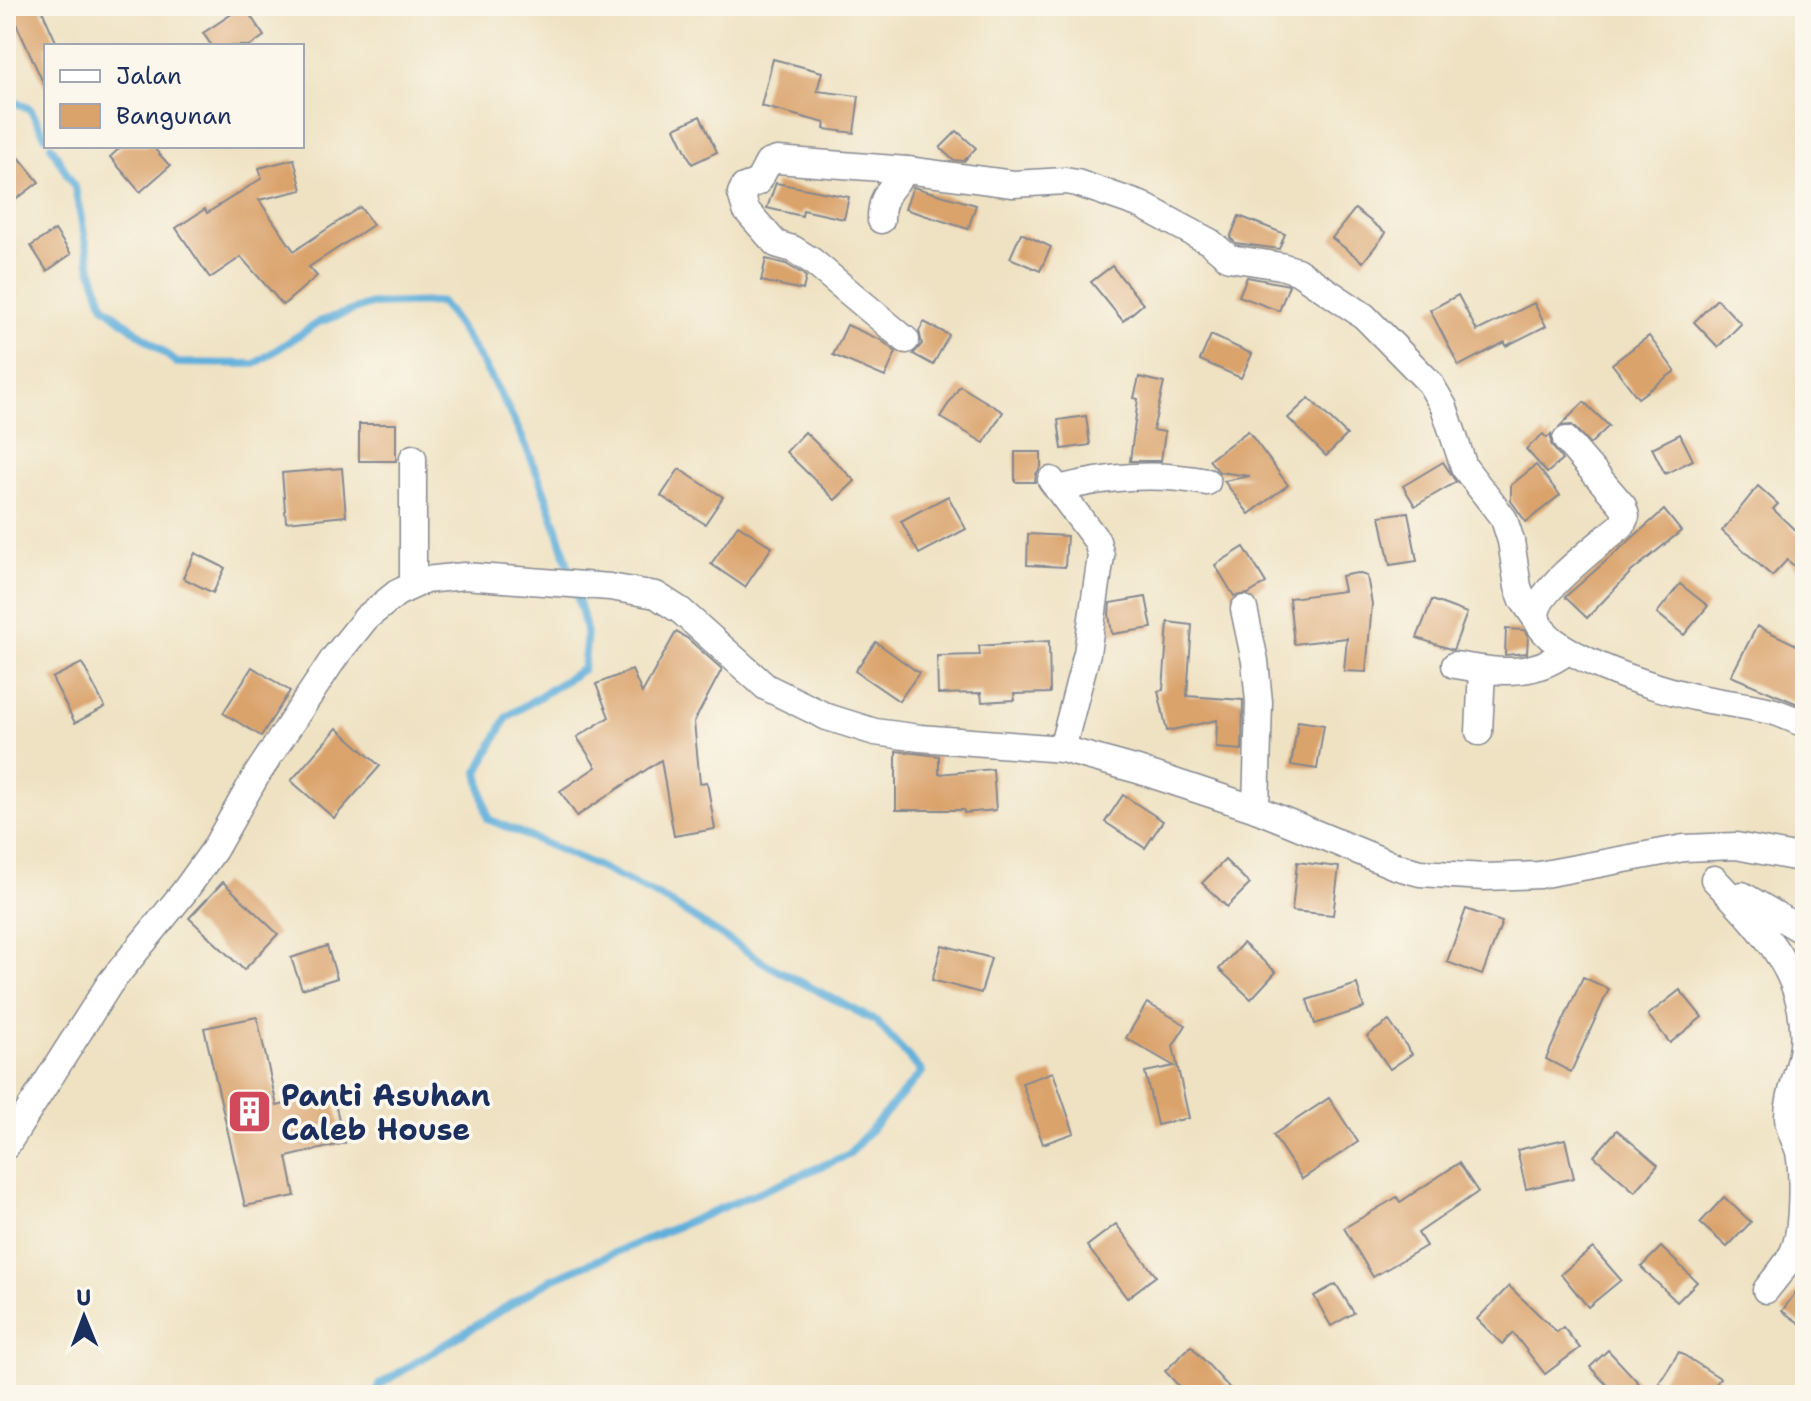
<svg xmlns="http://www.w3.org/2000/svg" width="1811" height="1401" font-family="'Shantell Sans',sans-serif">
<rect width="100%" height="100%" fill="#fbf7ec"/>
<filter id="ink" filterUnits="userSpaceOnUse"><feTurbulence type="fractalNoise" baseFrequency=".0125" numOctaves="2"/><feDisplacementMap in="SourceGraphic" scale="16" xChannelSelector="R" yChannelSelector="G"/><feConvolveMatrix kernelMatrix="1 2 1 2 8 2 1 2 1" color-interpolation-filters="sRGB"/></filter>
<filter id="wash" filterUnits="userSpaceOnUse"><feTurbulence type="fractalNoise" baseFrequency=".006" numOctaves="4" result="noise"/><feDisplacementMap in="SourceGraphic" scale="32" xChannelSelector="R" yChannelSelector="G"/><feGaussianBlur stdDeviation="1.8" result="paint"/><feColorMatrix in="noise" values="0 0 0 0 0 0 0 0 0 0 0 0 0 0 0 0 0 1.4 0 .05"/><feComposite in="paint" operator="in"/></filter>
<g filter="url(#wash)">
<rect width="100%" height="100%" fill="#efe2c3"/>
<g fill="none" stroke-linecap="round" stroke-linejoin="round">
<g stroke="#60afda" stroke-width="8">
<path d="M6,98L30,109L46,137"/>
<path d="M51,146L75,188L91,268L104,306L177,363L255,364L319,322L371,304L441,302C504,386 543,472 570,573C575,592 584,613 586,632C587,644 584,658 583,669L507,717L478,772L488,819L595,865L666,900L768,965L876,1021L922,1072L848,1155L552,1279L379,1385L377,1395"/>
</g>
</g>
<g id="blocks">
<g fill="#daa36c">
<path d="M8,6H40L58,46H46V89Z"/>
<path d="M244,6L264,36L250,46H212L203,33Z"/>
<path d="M773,59L822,72L817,91L859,96L854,133L824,129L825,123L761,106Z"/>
<path d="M700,116L717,152L692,164L675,128Z"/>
<path d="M957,131L976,148L964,161L953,160L940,148Z"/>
<path d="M122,146H152L170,166L140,192L110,157Z"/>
<path d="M18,156L39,182L6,207V165Z"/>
<path d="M294,159L302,190L259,200L294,251L360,207L373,225L309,267L317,276L283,305L241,257L210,278L176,228L205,209L207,213L262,178L259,168Z"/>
<path d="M776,183L849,197L844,219L803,210L802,216L767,208Z"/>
<path d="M913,187L976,205L968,229L905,209Z"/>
<path d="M1355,209L1386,233L1363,262L1332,238Z"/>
<path d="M1239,216L1285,234L1279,249L1236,243L1230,238Z"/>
<path d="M55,230L71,254L47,271L31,246Z"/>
<path d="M1021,233L1051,247L1040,271L1010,258Z"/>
<path d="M766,259L786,264L803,274L806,277L803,290L761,281Z"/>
<path d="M1112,266L1143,304L1123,321L1091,282Z"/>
<path d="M1247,277L1289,285L1279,311L1239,296Z"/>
<path d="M1458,295L1477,331L1534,303L1546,326L1506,346L1505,342L1459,366L1430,310Z"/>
<path d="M1717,299L1741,324L1718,347L1694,322Z"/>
<path d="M924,322L949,335L933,365L913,354L922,344L919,331Z"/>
<path d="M847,325L881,340L896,352L885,377L833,355Z"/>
<path d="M1211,335L1252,354L1241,378L1200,360Z"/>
<path d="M1649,336L1675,371L1638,398L1612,364Z"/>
<path d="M1139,377L1164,383L1153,430L1165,432L1161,461H1130L1138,399L1134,398Z"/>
<path d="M960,386L1003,412L984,443L940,417Z"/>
<path d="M1309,398L1347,435L1326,456L1288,418Z"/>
<path d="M1584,402L1609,426L1590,444L1572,425L1560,426Z"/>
<path d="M1086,416L1090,445L1062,449L1058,420Z"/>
<rect x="359" y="424" width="37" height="37"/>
<path d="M1248,431L1288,485L1249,514L1224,481L1250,476L1219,472L1209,460Z"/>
<path d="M805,432L855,481L835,500L786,452Z"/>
<path d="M1543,434L1547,438L1551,434V444L1562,460L1547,473L1526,449Z"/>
<path d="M1680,434L1693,460L1665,474L1652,448Z"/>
<path d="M1015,452H1041V467L1036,474L1035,482H1015Z"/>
<path d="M1443,462L1456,482L1415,506L1403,486Z"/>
<path d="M1536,465L1560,495L1526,522L1511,501V485Z"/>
<path d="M342,468L346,516L286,522L282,473Z"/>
<path d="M679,469L723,497L705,524L661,496Z"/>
<path d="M1758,486L1778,504L1773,509L1805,540V574L1787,560L1772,576L1722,531Z"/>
<path d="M948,496L966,529L919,554L901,521Z"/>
<path d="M1664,510L1681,531L1631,572L1587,618L1565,597Z"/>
<path d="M1408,512L1417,561L1390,565L1380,516Z"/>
<path d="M738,525L772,547L745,587L711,564Z"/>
<path d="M1028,534L1067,536L1065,567L1027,565Z"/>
<path d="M1244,547L1266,583L1248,594L1234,596L1215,565Z"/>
<path d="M195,553L225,568L213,593L183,578Z"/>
<path d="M1357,573L1367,576L1372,604L1366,672L1344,671L1347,638L1294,644L1289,598L1344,591L1341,576Z"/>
<path d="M1680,584L1708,606L1684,635L1657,613Z"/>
<path d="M1146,597L1152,628L1112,634L1109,614L1110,603Z"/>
<path d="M1432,600L1467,613L1453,650L1417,638Z"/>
<path d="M1168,622L1192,625L1187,696L1243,700L1242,750L1216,748L1217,720L1167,731L1158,691L1163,690Z"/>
<path d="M1757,626L1805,649V707L1731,676Z"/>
<path d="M1506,629L1524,630L1528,636L1527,653L1505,655Z"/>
<path d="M676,632L687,638L722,669L694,722L700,783L707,782L715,829L674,836L661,760L577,816L560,791L596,767L577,737L609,717L596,684L632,670L642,693Z"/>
<path d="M1049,641L1050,693L1014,694L1015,700L982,702L981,693L938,694L937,656L980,655L979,646Z"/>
<path d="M876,642L919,673L899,701L855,671Z"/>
<path d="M82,663L105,707L75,723L52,678Z"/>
<path d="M252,667L290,691L261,736L223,713Z"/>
<path d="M1298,721L1324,725L1317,769L1291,765Z"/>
<path d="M337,728L380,766L334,818L291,781Z"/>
<path d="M896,751L939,756V774L993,769L996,810L964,813V810H896Z"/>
<path d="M1123,795L1163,821L1145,848L1105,822Z"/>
<path d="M1225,860L1250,884L1227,907L1202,883Z"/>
<path d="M1297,862L1339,867L1333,915L1292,911Z"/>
<path d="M223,882L278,934L244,970L189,918Z"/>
<path d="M1466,909L1502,922L1482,975L1447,962Z"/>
<path d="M1243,943L1276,972L1251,999L1219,969Z"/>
<path d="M942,945L991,958L981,993L932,980Z"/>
<path d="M327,946L337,978L302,989L291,958Z"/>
<path d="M1583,977L1609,989L1571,1072L1546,1059Z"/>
<path d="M1357,984L1364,1008L1315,1024L1307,1000Z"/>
<path d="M1680,990L1702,1017L1670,1043L1648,1015Z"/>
<path d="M1147,1003L1186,1025L1173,1046L1189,1118L1157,1125L1145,1072L1174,1066L1126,1038Z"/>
<path d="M257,1017L277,1106L332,1092L345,1143L287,1157L295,1196L245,1206L204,1028Z"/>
<path d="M1389,1021L1412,1054L1390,1069L1367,1036Z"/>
<path d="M1053,1072L1074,1133L1043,1144L1022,1083Z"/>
<path d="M1329,1098L1358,1142L1302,1179L1273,1135Z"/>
<path d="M1617,1130L1658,1165L1635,1192L1594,1156Z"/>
<path d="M1565,1139L1574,1178L1526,1189L1517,1150Z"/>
<path d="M1459,1163L1478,1192L1418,1233L1426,1246L1373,1277L1344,1228L1397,1197L1400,1202Z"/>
<path d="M1724,1197L1751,1222L1727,1247L1700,1223Z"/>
<path d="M1116,1224L1156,1276L1127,1298L1087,1246Z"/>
<path d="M1661,1247L1697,1282L1677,1302L1641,1267Z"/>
<path d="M1593,1248L1621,1280L1588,1307L1561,1274Z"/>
<path d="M1805,1280V1327L1782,1311Z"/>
<path d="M1336,1284L1354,1313L1331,1326L1314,1296Z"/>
<path d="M1509,1286L1557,1332L1563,1327L1580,1348L1545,1374L1513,1333L1502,1344L1477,1319Z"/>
<path d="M1191,1346L1236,1395H1187L1165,1371Z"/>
<path d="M1608,1350L1650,1395H1616L1590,1367Z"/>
<path d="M1679,1352L1720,1378L1709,1395H1677L1659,1383Z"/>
</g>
</g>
</g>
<g filter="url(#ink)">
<use href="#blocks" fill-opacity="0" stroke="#858890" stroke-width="2"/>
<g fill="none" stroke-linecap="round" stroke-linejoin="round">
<defs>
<g id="street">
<path d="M881,220C880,197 892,186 907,170"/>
<path d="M906,340L812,261L793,249L776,244L746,210L741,193L744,187L758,182L768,163L777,160L907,170L1013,184L1065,181L1077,183L1141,205L1210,242L1229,258L1281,266L1297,271L1364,316L1430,383L1444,407L1464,467L1504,519L1511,541L1518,587L1523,600L1536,619"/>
<path d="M1566,440L1623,506L1626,516L1622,525C1602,542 1543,586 1537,610C1526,651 1668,692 1699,698C1723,703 1747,705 1771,711C1783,714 1794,720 1805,724"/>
<path d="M413,458V585"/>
<path d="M1051,480L1097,541L1101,556L1087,653L1062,749"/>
<path d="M1058,489C1109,476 1156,472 1207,482"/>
<path d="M1244,609L1255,661L1259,702L1256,809"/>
<path d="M1455,665C1496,672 1531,678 1566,652"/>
<path d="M1479,732L1482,670"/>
<path d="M1714,879C1759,926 1809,975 1803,1046C1801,1070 1788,1093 1788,1117C1788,1130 1796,1141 1799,1152C1803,1175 1803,1229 1794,1250C1788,1264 1776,1277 1766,1290"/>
<path d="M1742,895L1805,932"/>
<path d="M6,1146L110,983L184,892L214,850L256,776L334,658L366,618L397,593L425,580L464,576L610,587L656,595L681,611L766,687L827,717L875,732L920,738L1062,749L1138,770L1256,809L1395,866L1420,873L1485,877L1539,875L1684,848L1736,846L1805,859"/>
</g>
</defs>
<use href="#street" stroke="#858890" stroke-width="29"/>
<use href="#street" stroke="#fff" stroke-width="26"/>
</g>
</g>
<defs>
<symbol id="building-square" viewBox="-11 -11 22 22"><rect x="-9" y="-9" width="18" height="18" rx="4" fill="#d1495b" stroke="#fbf7ec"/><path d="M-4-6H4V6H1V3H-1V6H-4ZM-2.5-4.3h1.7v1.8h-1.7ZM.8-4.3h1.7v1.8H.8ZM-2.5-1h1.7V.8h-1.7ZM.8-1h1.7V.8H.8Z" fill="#fff"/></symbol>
</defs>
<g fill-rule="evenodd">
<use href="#building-square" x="224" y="1086" width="51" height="51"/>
</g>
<g text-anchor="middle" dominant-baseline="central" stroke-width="7" stroke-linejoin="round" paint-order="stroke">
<g font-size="30" font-weight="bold" fill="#1b2f5e" stroke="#fbf7ec" text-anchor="start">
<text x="281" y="1095">Panti Asuhan<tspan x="281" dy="34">Caleb House</tspan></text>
</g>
</g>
<rect width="1811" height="1401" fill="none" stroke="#fbf7ec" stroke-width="32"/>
<rect x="44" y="44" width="260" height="104" fill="#fbf7ec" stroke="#a1a7b3" stroke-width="2"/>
<rect x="60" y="70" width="40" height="12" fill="#ffffff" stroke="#a1a7b3" stroke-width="2"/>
<text x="116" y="84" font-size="24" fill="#1b2f5e">Jalan</text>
<rect x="60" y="104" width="40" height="24" fill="#daa36c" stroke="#a1a7b3" stroke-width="2"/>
<text x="116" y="124" font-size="24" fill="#1b2f5e">Bangunan</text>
<g transform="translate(84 1317) rotate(359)" stroke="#fbf7ec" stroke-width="6" paint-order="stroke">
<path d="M0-6L14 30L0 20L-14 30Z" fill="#1b2f5e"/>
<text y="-12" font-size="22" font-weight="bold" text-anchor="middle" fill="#1b2f5e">U</text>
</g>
</svg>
